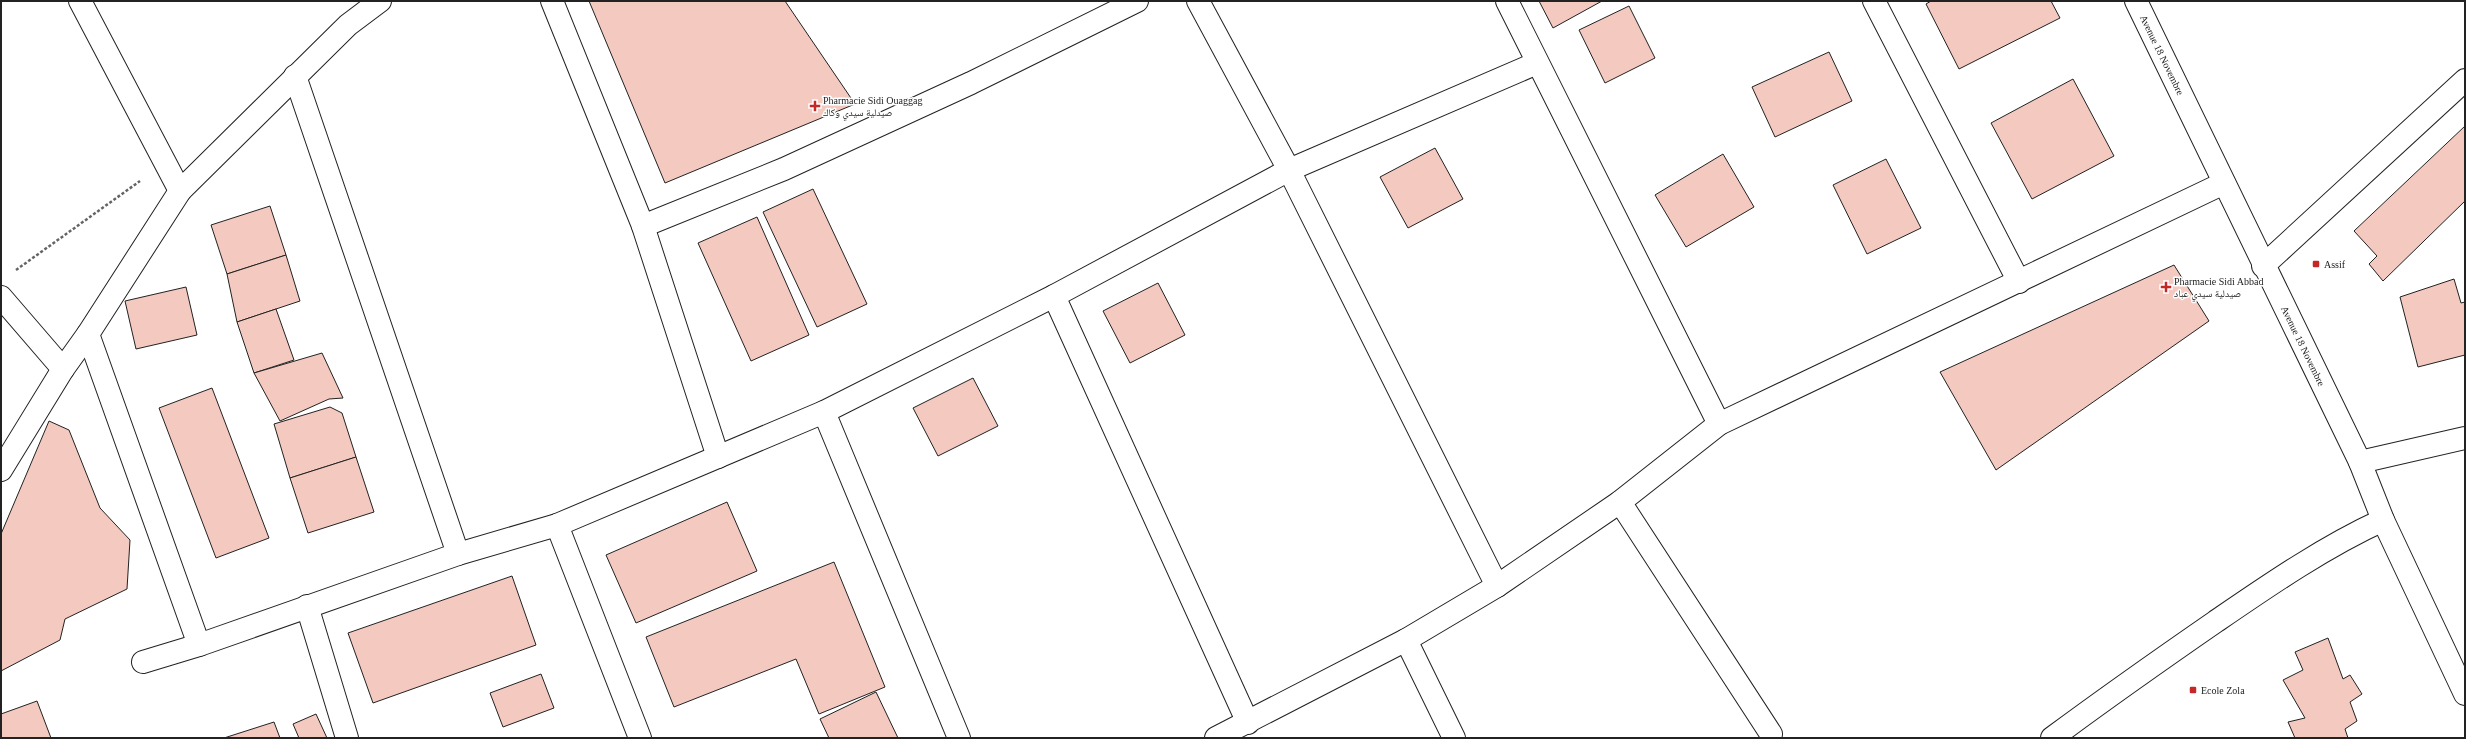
<svg xmlns="http://www.w3.org/2000/svg" width="2466" height="739" font-family="'Times New Roman','Noto Naskh Arabic',serif">
<rect width="100%" height="100%" fill="#fff"/>
<g fill="#f3c9c0" stroke="#222">
<path d="M589,1H785L855,104L665,183Z"/>
<path d="M1539,1H1602L1553,28Z"/>
<path d="M1931,1H2051L2060,18L1959,69L1926,4Z"/>
<path d="M1629,6L1655,58L1605,83L1579,30Z"/>
<path d="M1829,52L1852,101L1775,137L1752,87Z"/>
<path d="M2073,79L2114,156L2032,199L1991,123Z"/>
<path d="M2465,126V201L2383,281L2369,264L2377,256L2354,231Z"/>
<path d="M1435,148L1463,199L1408,228L1380,177Z"/>
<path d="M1723,154L1754,207L1686,247L1655,195Z"/>
<path d="M1886,159L1921,228L1867,254L1833,185Z"/>
<path d="M813,189L867,304L817,327L763,212Z"/>
<path d="M270,206L286,255L227,274L211,225Z"/>
<path d="M757,217L809,335L751,361L698,243Z"/>
<path d="M286,255L300,301L237,322L227,274Z"/>
<path d="M2174,265L2209,321L1996,470L1940,372Z"/>
<path d="M2454,279L2461,303L2465,302V355L2418,367L2400,297Z"/>
<path d="M1158,283L1185,335L1130,363L1103,311Z"/>
<path d="M186,287L197,335L136,349L125,301Z"/>
<path d="M276,309L294,360L254,373L237,322Z"/>
<path d="M322,353L343,398L329,399L280,421L254,373Z"/>
<path d="M973,378L998,426L938,456L913,408Z"/>
<path d="M212,388L269,538L216,558L159,408Z"/>
<path d="M330,407L342,413L356,457L290,478L274,424Z"/>
<path d="M49,421L69,430L100,508L130,540L127,589L65,619L60,640L1,671V534Z"/>
<path d="M356,457L374,512L308,533L290,478Z"/>
<path d="M727,502L757,571L636,623L606,555Z"/>
<path d="M834,562L885,687L819,714L796,659L674,707L646,637Z"/>
<path d="M512,576L536,645L373,703L348,633Z"/>
<path d="M2328,638L2343,679L2350,675L2362,694L2350,702L2357,721L2345,729L2348,738H2295L2288,722L2305,718L2283,680L2303,670L2295,652Z"/>
<path d="M541,674L554,708L503,727L490,693Z"/>
<path d="M876,692L898,738H829L820,719Z"/>
<path d="M37,701L51,738H1V714Z"/>
<path d="M316,714L327,738H299L293,724Z"/>
<path d="M274,722L280,738H224Z"/>
</g>
<g fill="none" stroke-linecap="round" stroke-linejoin="round">
<defs>
<g id="street">
<path d="M80,1L180,191"/>
<path d="M552,1L643,226L718,457"/>
<path d="M1198,1L1289,170L1497,586"/>
<path d="M1507,1L1719,424"/>
<path d="M1874,1L2019,282"/>
<path d="M295,76L458,554"/>
<path d="M643,226L784,169L971,83L1137,1"/>
<path d="M2263,266L2465,80"/>
<path d="M1054,296L1248,723"/>
<path d="M1,297L63,369"/>
<path d="M88,334L199,645"/>
<path d="M824,412L959,738"/>
<path d="M2360,462L2465,438"/>
<path d="M1,470L63,369L88,334L180,191L348,25L380,1"/>
<path d="M1620,502L1771,734"/>
<path d="M557,525L640,738"/>
<path d="M307,606L347,738"/>
<path d="M1406,640L1454,738"/>
<path d="M143,662L199,645L458,554L557,525L824,412L1054,296L1289,170L1537,63"/>
<path d="M1216,738L1406,640L1497,586L1620,502L1719,424L2224,183"/>
<path d="M2052,738C2106,698 2160,660 2215,622C2269,585 2324,547 2383,520"/>
</g>
<path id="secondary" d="M2136,1L2360,462L2383,520L2465,694"/>
</defs>
<use href="#street" stroke="#222" stroke-width="24"/>
<use href="#secondary" stroke="#222" stroke-width="24"/>
<path stroke="#646464" stroke-width="2.5" stroke-dasharray="3 2" stroke-linecap="butt" d="M16,270L140,181"/>
<use href="#street" stroke="#fff" stroke-width="22"/>
<use href="#secondary" stroke="#fff" stroke-width="22"/>
</g>
<g fill="#c62828" stroke="#fff" stroke-width="1.5">
<path d="M813 100h4v4h4v4h-4v4h-4v-4h-4v-4h4z"/>
<rect x="2312" y="260" width="8" height="8" rx="2"/>
<path d="M2164 281h4v4h4v4h-4v4h-4v-4h-4v-4h4z"/>
<rect x="2189" y="686" width="8" height="8" rx="2"/>
</g>
<g text-anchor="middle" dominant-baseline="central" stroke-width="3" stroke-linejoin="round" paint-order="stroke">
<g font-size="10" fill="#222" stroke="#fff">
<text transform="translate(2162 55) rotate(64)">Avenue 18 Novembre</text>
<text transform="translate(2303 346) rotate(64)">Avenue 18 Novembre</text>
</g>
<g font-size="10" fill="#222" stroke="#fff" text-anchor="start">
<text x="823" y="100">Pharmacie Sidi Ouaggag<tspan x="823" dy="12">صيدلية سيدي وكاك</tspan></text>
<text x="2324" y="264">Assif</text>
<text x="2174" y="281">Pharmacie Sidi Abbad<tspan x="2174" dy="12">صيدلية سيدي عباد</tspan></text>
<text x="2201" y="690">Ecole Zola</text>
</g>
</g>
<rect width="2466" height="739" fill="none" stroke="#222222" stroke-width="4"/>
</svg>
